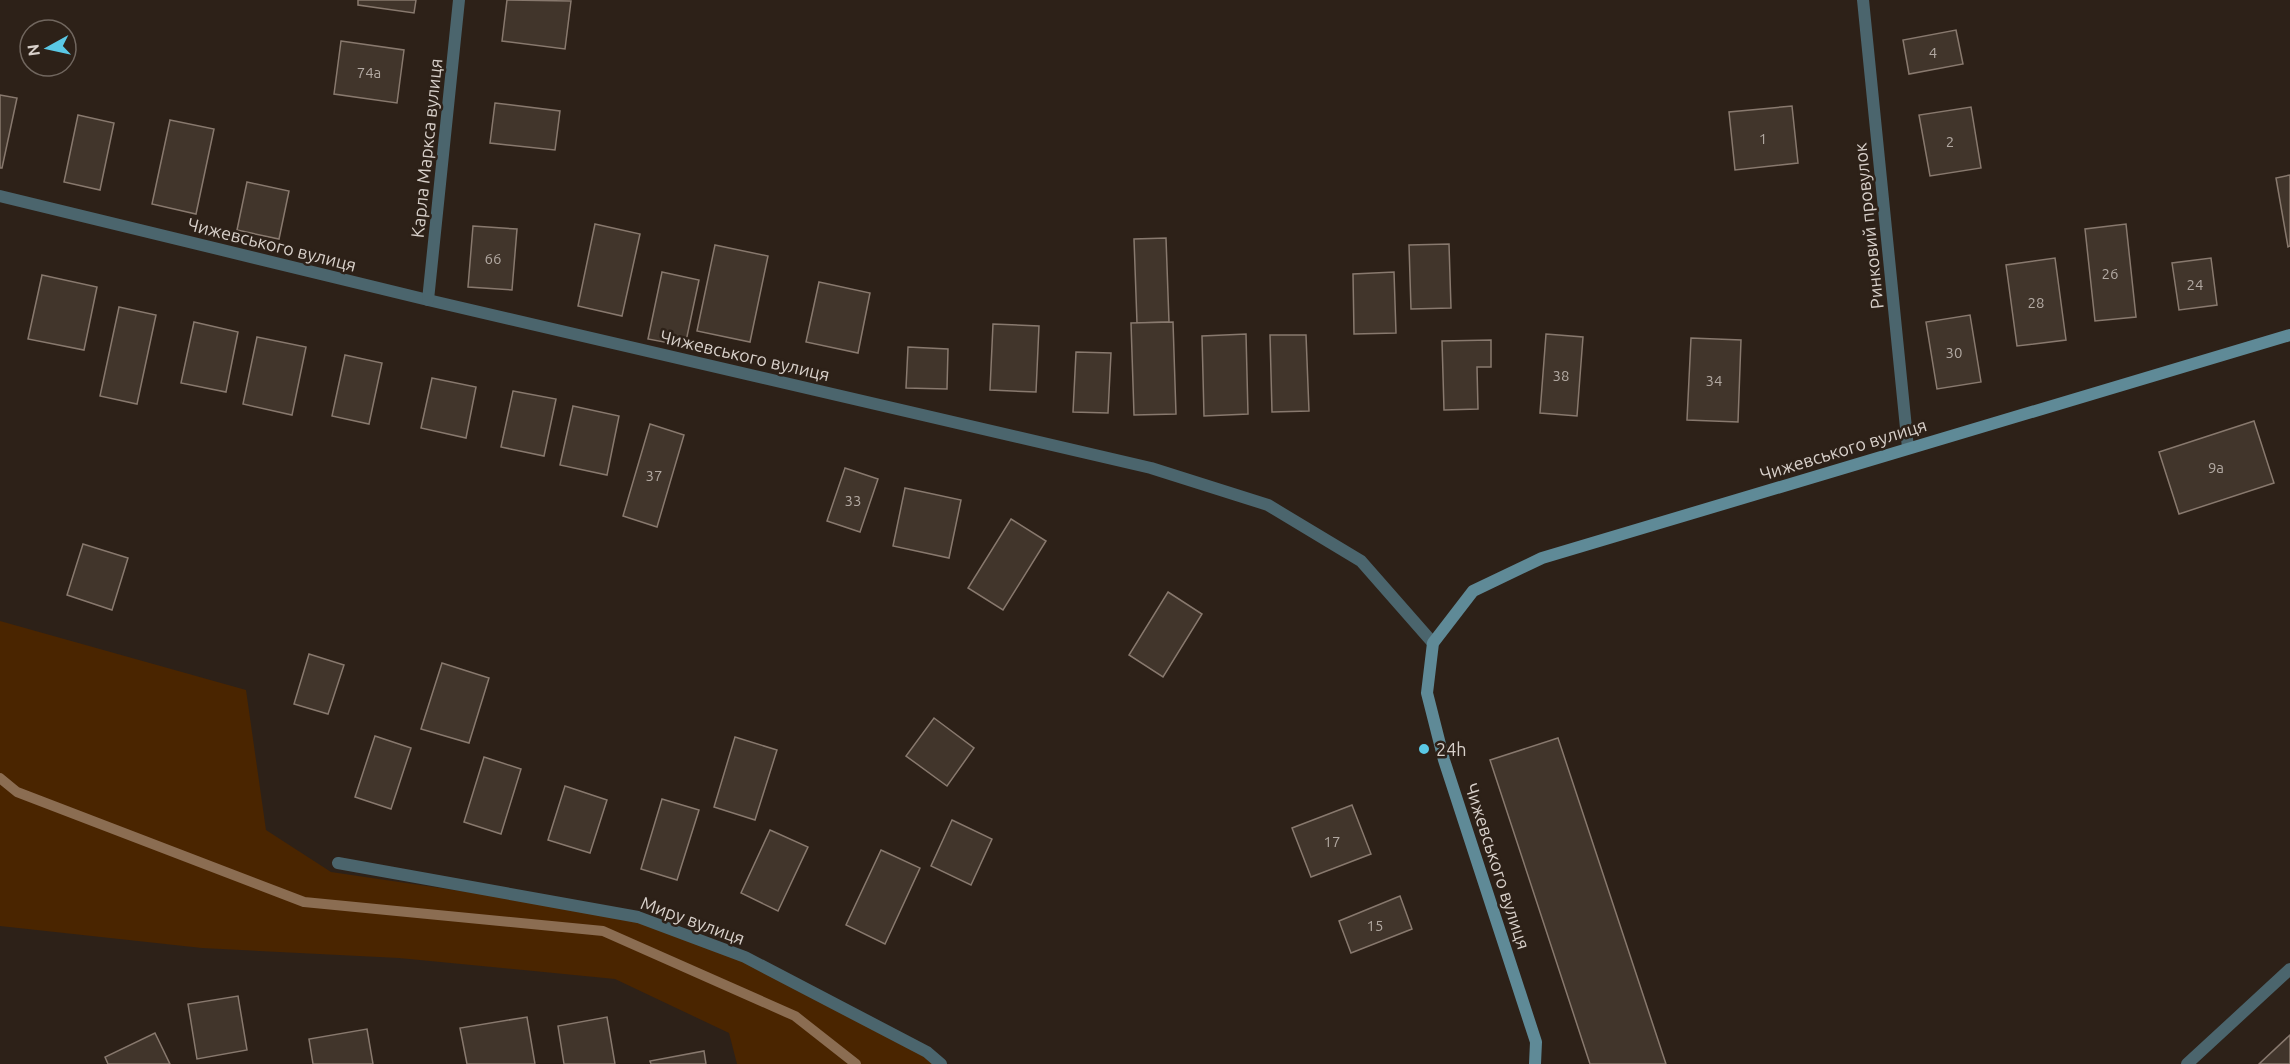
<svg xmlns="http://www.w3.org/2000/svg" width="2290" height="1064" font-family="Ubuntu,sans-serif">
<rect width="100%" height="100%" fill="#2d2118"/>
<path fill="#4a2500" d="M0,621L246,690L266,830L331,872L638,917L745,957L941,1064H737L729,1033L615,979L399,958L202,948L0,926Z"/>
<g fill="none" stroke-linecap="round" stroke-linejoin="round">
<path stroke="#8b6d52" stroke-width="10" d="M0,778L17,792L304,902L603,931L795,1016L856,1064"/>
</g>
<g fill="#41352b" stroke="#88796e" stroke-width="1.5">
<path d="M358,0H416L414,13L358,5Z"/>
<path d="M507,0L571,1L565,49L502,41Z"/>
<path d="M1956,30L1963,64L1909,74L1903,40Z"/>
<path d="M341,41L404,50L397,103L334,94Z"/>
<path d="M0,95L17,98L2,168H0Z"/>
<path d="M495,103L560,111L555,150L490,143Z"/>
<path d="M1792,106L1798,163L1735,170L1729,112Z"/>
<path d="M1971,107L1981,168L1930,176L1919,115Z"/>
<path d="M78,115L114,123L100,190L64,182Z"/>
<path d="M170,120L214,129L196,214L152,204Z"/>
<path d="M2290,175V246L2288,247L2276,178Z"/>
<path d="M247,182L289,191L279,239L237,230Z"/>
<path d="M595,224L640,234L622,316L578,306Z"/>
<path d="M2126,224L2136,317L2095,321L2085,229Z"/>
<path d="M473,226L517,229L512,290L468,287Z"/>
<path d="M1166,238L1169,322L1137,323L1134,239Z"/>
<path d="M1449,244L1451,308L1411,309L1409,245Z"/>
<path d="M715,245L768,256L750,342L697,331Z"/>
<path d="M2055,258L2066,340L2017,346L2006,265Z"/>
<path d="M2211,258L2217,305L2179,310L2172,263Z"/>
<path d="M662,272L699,280L685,346L648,339Z"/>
<path d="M1394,272L1396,333L1354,334L1353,274Z"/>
<path d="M42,275L97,287L84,350L28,339Z"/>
<path d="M819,282L870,293L858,353L806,342Z"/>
<path d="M119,307L156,315L137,404L100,396Z"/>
<path d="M1970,315L1981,382L1937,389L1926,322Z"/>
<path d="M194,322L238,332L226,392L181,383Z"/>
<path d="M1173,322L1176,414L1134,415L1131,323Z"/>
<path d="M993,324L1039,326L1036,392L990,390Z"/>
<path d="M1246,334L1248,414L1204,416L1202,336Z"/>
<path d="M1546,334L1583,337L1577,416L1540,413Z"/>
<path d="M1270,335H1306L1309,411L1272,412Z"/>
<path d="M257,337L306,347L292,415L243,404Z"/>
<path d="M1691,338L1741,340L1738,422L1687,420Z"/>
<path d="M1491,340V367H1477L1478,409L1444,410L1442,341Z"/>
<path d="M908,347L948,349L947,389L906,388Z"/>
<path d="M1076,352L1111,353L1108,413L1073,412Z"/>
<path d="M345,355L382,363L369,424L332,416Z"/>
<path d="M432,378L476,387L466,438L421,428Z"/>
<path d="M513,391L556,399L544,456L501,447Z"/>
<path d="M573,406L619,416L607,475L560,465Z"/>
<path d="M2254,421L2274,483L2179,514L2159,452Z"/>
<path d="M650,424L684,435L657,527L623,516Z"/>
<path d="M845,468L878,479L860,532L827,521Z"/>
<path d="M905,488L961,500L949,558L893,546Z"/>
<path d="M1011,519L1046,541L1003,610L968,588Z"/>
<path d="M83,544L128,558L112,610L67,595Z"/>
<path d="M1168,592L1202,614L1163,677L1129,655Z"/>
<path d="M309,654L344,665L328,714L294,704Z"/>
<path d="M442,663L489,678L469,743L421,729Z"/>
<path d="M934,718L974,748L947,786L906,756Z"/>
<path d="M375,736L411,748L391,809L355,797Z"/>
<path d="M735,737L777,750L755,820L714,807Z"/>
<path d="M1558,738L1666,1064H1590L1490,760Z"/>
<path d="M484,757L521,769L501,834L464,822Z"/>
<path d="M565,786L607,800L590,853L548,840Z"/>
<path d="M662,799L699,810L677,880L641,869Z"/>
<path d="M1352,805L1371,854L1311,877L1292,828Z"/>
<path d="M952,820L992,839L971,885L931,866Z"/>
<path d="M770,830L808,847L778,911L741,893Z"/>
<path d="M881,850L920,868L885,944L846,925Z"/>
<path d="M1400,896L1412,929L1351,953L1339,921Z"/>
<path d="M238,996L247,1050L197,1059L188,1004Z"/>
<path d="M527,1017L535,1064H467L460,1028Z"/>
<path d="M607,1017L615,1064H564L558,1026Z"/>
<path d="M367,1029L373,1064H313L309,1039Z"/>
<path d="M155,1033L170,1064H108L105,1057Z"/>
<path d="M2290,1035V1064H2259Z"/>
<path d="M704,1051L706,1064H651L650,1061Z"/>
</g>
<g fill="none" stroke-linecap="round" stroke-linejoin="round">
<path stroke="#4b656d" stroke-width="12" d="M2187,1064L2290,969"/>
<g stroke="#4b656d" stroke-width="12">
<path d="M1863,0L1908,448"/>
<path d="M0,196L428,300L1151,468L1268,505L1361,561L1433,643"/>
<path d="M428,300L459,0"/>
<path d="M338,863L638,917L745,957L927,1052L941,1064"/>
</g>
<path stroke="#5f8a97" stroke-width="12" d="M1535,1064L1536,1042L1444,760L1427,693L1433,643L1473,591L1542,558L2290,335"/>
</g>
<circle fill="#5ac8e5" stroke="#2d2118" stroke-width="2" cx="1424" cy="749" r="6"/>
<g text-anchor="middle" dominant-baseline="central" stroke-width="5" stroke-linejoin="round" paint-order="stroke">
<g font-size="15" fill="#b2a9a2">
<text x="1933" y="52">4</text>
<text x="369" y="72">74а</text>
<text x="1763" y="138">1</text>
<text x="1950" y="141">2</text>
<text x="493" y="258">66</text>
<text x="2110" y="273">26</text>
<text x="2195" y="284">24</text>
<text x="2036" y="302">28</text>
<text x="1954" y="352">30</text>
<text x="1561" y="375">38</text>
<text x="1714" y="380">34</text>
<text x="2216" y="467">9а</text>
<text x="654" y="475">37</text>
<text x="853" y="500">33</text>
<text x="1332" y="841">17</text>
<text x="1375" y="925">15</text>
</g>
<g font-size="18" fill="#d8d0ca" stroke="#2d2118">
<text transform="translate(426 148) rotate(-84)">Карла Маркса вулиця</text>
<text transform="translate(1868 226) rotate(-96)">Ринковий провулок</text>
<text transform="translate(272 244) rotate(14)">Чижевського вулиця</text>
<text transform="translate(745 355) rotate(13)">Чижевського вулиця</text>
<text transform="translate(1843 449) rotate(-17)">Чижевського вулиця</text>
<text transform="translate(1498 866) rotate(72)">Чижевського вулиця</text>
<text transform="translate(693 920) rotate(20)">Миру вулиця</text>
</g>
<g font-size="18" fill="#d8d0ca" stroke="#2d2118" text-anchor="start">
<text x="1436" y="749">24h</text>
</g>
</g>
<g transform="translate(48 48) rotate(262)"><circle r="28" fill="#2d2118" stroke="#71675f" stroke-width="1.5"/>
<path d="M0-4.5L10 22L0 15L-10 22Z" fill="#5ac8e5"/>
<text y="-9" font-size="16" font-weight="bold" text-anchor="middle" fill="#d8d0ca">N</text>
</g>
</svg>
